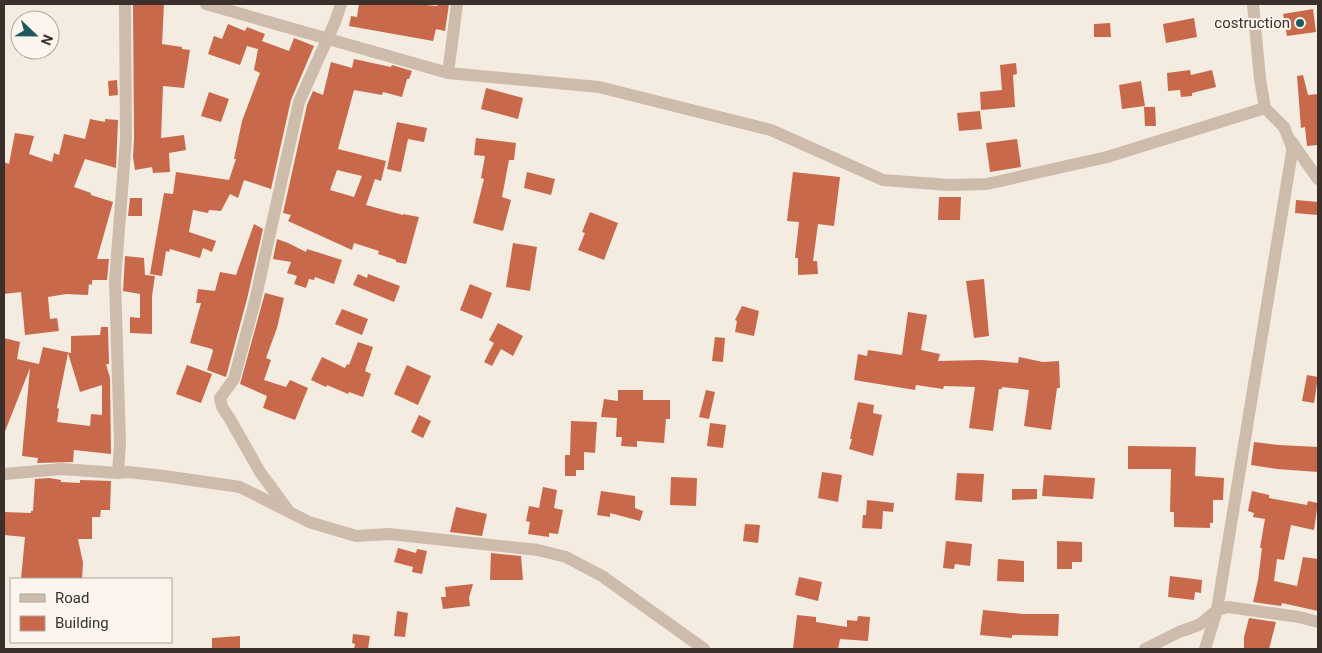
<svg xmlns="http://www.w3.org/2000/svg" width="1322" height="653" font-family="Roboto,sans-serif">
<rect width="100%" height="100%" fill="#f4ebe1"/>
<g fill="#c8694b" fill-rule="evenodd">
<path d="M133,4H164L162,44L182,47V49L190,50L184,88L163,86L161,138L184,135L186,150L169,153L170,172L153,173L152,167L135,170L133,157L134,139Z"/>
<path d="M359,4H415L437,6L438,4H449L445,31L436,29L433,41L349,26L351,16L357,17Z"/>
<path d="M1313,9L1316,32L1287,36L1283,14Z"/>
<path d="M1194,18L1197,37L1166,43L1163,24Z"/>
<path d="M1110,23L1111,37H1094V24Z"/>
<path d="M228,24L245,31L247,27L265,34L262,41L289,51L294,38L314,46L291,100L271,189L244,180L238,198L230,194L221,211L209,210L208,213L193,210L189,232L216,241L212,252L203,248L200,258L170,249L169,252L166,251L162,276L150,274L164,193L173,194L176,172L229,180L236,159H234L242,121L260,73L254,70L258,49L247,46L240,65L208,54L214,36L222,39Z"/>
<path d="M354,59L391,67L392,65L412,71L409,79H407L402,97L383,92L382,95L354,90L338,149L386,161L381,181L375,179L366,205L403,215V214L419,217L406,264L396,262V260L378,254L379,251L354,243L352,250L288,221L291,215L283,213L307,105L313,91L323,95L331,62L352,68ZM337,170L362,176L354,197L330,190Z"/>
<path d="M1016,63L1017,74L1013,75L1015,107L981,110L980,92L1002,90L1000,65Z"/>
<path d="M1190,70L1191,75L1212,70L1216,87L1192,93V96L1181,97L1180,90L1168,91L1167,73Z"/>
<path d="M1303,75L1308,95L1318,94V145L1307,146L1305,127L1301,128L1297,76Z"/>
<path d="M117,80L118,95L109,96L108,81Z"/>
<path d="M1141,81L1145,106L1122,109L1119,85Z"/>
<path d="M486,88L523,98L518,119L481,109Z"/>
<path d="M209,92L229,99L221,122L201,116Z"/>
<path d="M1144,107H1155L1156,126H1145Z"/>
<path d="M980,111L982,129L959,131L957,113Z"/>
<path d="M90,119L105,122V119L118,120L116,168L85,159L74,187L91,193V195L113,202L97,259H109L107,280H92V285L89,284L88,295L66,294L48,297L50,319L57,318L59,331L25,335L21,292L4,294V162L9,164L15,133L34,136L29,154L52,162L54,153L59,155L64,134L85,139Z"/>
<path d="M397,122L427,128L424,142L408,139L401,172L387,169Z"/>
<path d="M476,138L516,143L514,160H509L502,197L511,200L503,231L473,223L484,179L481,178L485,156L474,155Z"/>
<path d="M1017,139L1021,167L990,172L986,143Z"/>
<path d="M527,172L555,179L551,195L524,188Z"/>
<path d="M793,172L840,177L834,226L818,224L813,261H817L818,274L798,275V258H795L799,222L787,221Z"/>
<path d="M939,197H961L960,220H938Z"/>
<path d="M130,198H142V216H128Z"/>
<path d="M1296,200L1318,202V215L1295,213Z"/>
<path d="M590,212L618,223L604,260L578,250L585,233L582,232Z"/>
<path d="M254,224L263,229L247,299L226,377L207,370L213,351L212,349L190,343L201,303H196L198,289L215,291L220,272L236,275Z"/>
<path d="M277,239L288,243L306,252L307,249L342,260L334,284L315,277L314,280L309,279L306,288L294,284L297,276L287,273L291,262L273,259Z"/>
<path d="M513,243L537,247L530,291L506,287Z"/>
<path d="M125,256L144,258L145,275L155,276L152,296V334L130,333V317L140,318V294L123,291Z"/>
<path d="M358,274L367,278L368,274L400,286L394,302L353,285Z"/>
<path d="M984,279L989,336L974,338L966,281Z"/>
<path d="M470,284L492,293L482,319L460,310Z"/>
<path d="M265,293L284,298L277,328L266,358L271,360L264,380L286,387L290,380L308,388L295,420L263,408L267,396L240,384Z"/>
<path d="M742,306L759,311L754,336L735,332L737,321L735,320Z"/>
<path d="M342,309L368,319L362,335L335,324Z"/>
<path d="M908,312L927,315L921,350L940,354L938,361L982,360L1018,363L1019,357L1043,362L1059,361L1060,388H1057L1051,430L1024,426L1029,390L1002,387V389H999L993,431L969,428L975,387L944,386L943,389L916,385L915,390L854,380L858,354L867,356L868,350L902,355Z"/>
<path d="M498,323L523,336L513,356L501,349L492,366L484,362L494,343L489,340Z"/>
<path d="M101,327H108L109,364H106L110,378L111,454L74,450L73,462L37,463L38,458L22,456L30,368L4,434V338L20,342L17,359L39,364L43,347L71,353V336L100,335ZM68,353L80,392L102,385V415L91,414L90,426L57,422L59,409L57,408Z"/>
<path d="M715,337L725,338L723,362L712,361Z"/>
<path d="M358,342L373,347L365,371L371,374L363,397L349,392L348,394L327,385L326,387L311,380L322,357L345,368L347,364L349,365Z"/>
<path d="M187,365L212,374L201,403L176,394Z"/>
<path d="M407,365L431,376L418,405L394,394Z"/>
<path d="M1307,375L1318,377L1314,403L1302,401Z"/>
<path d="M618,390H643V400H670V419H666L664,443L637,441V447L621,446L622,437H616L617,418L601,417L604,399L618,401Z"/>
<path d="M706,390L715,392L709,419L699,417Z"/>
<path d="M858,402L874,405L873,413L882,415L873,456L849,449L852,439H850Z"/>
<path d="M419,415L431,421L423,438L411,432Z"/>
<path d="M571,421L597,422L595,453L584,452V470H576V476H565V455H570Z"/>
<path d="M710,423L726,425L723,448L707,446Z"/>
<path d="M1254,442L1279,445L1318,447V472L1277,469L1251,465Z"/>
<path d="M1128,446L1196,447L1195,476L1224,478L1223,500H1213V523H1210V528L1174,527V512H1170L1171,469H1128Z"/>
<path d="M822,472L842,475L838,502L818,498Z"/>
<path d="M957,473L984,474L982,502L955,500Z"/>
<path d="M1044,475L1095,478L1093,499L1042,496Z"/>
<path d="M671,477L697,478L696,506L670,505Z"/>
<path d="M49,478L61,480V482L80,483V480L111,481L110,510H101L100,517H92V539H78L83,563L82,579H21L25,537L4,535V512L31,513V511H33L35,479Z"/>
<path d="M543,487L557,490L554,508L563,510L558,534L549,533V537L528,534L530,522L526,521L529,506L539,508Z"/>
<path d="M1012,489H1037V499L1012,500Z"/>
<path d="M601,491L635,496V508L643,511L640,521L610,513V517L597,515Z"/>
<path d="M1252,491L1269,495V498L1307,505L1308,501L1318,503L1314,530L1291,525L1284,560L1277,559L1274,581L1297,586L1303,557L1318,559V611L1282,603L1281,606L1253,602L1258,580L1262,548H1260L1265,519L1253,517L1254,513L1248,511Z"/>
<path d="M867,500L894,503L893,512L883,511L882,529L862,528L863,515H866Z"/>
<path d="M456,507L487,514L482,536L450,532Z"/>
<path d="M745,524L760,525L758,543L743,541Z"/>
<path d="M946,541L972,544L970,566L955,564L954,569L943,568Z"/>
<path d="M1057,541L1082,542V562H1072V569H1057Z"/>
<path d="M398,548L416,553L417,549L427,551L422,574L412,572L413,567L394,562Z"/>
<path d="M491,553L521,556L523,580H490Z"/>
<path d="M998,559L1024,561V582L997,581Z"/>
<path d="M1170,576L1202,580L1201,593L1195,592L1194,600L1168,597Z"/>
<path d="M799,577L822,582L818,601L795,595Z"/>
<path d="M473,584L469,598L470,606L443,609L441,597H446L445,587Z"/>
<path d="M983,610L1023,614H1059L1058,636L1012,635V638L980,635Z"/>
<path d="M397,611L408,613L405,637L394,636Z"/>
<path d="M797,615L816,617V622L847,627V620L857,621L858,616L870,617L868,641L840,639L838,649H793Z"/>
<path d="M1249,618L1276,622L1269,649H1244V637Z"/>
<path d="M353,634L370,636L368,649H354L355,644L352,643Z"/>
<path d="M240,636V649H212V638Z"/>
</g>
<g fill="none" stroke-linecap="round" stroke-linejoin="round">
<g stroke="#cdbbac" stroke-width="12">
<path d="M125,4L126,139L115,281L120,443L118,473L128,472L164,476L240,487L309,522L356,536L389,534L538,550L566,557L602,576L704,649"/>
<path d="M206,4L448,73L599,87L771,130L883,180L949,185L987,184L1107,157L1265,108"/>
<path d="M448,73L457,4"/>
<path d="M1291,141L1318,179"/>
<path d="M4,474L61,469L118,473"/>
<path d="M288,510L260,472L230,419L222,407L220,398L234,379L255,301L299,102L335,22L341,4"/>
<path d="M1145,649L1179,632L1199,625L1217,610L1228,607L1299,617L1318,622"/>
<path d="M1205,649L1217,610L1292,152V147L1284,127L1265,108L1260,79L1253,4"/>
</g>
</g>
<circle fill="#1f5a5e" stroke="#fbf5ee" stroke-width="2" cx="1300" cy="23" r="5"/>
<g text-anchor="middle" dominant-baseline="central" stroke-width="4" stroke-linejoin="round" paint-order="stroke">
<g font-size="15" fill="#3b302b" stroke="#fbf5ee" text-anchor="end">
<text x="1290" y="23">costruction</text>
</g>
</g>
<rect width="1322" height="653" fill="none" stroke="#3b302b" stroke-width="10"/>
<rect x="10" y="578" width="162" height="65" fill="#fbf5ee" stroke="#aea6a0"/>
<rect x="20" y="594" width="25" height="8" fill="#cdbbac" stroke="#aea6a0"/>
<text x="55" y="603" font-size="15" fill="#3b302b">Road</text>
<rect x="20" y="616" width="25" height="15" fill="#c8694b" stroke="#aea6a0"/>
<text x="55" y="628" font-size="15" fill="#3b302b">Building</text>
<g transform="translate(35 35) rotate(112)"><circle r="24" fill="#fbf5ee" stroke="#aea6a0"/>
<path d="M0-4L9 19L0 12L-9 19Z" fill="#1f5a5e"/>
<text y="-8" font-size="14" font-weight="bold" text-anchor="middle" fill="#3b302b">N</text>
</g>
</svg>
